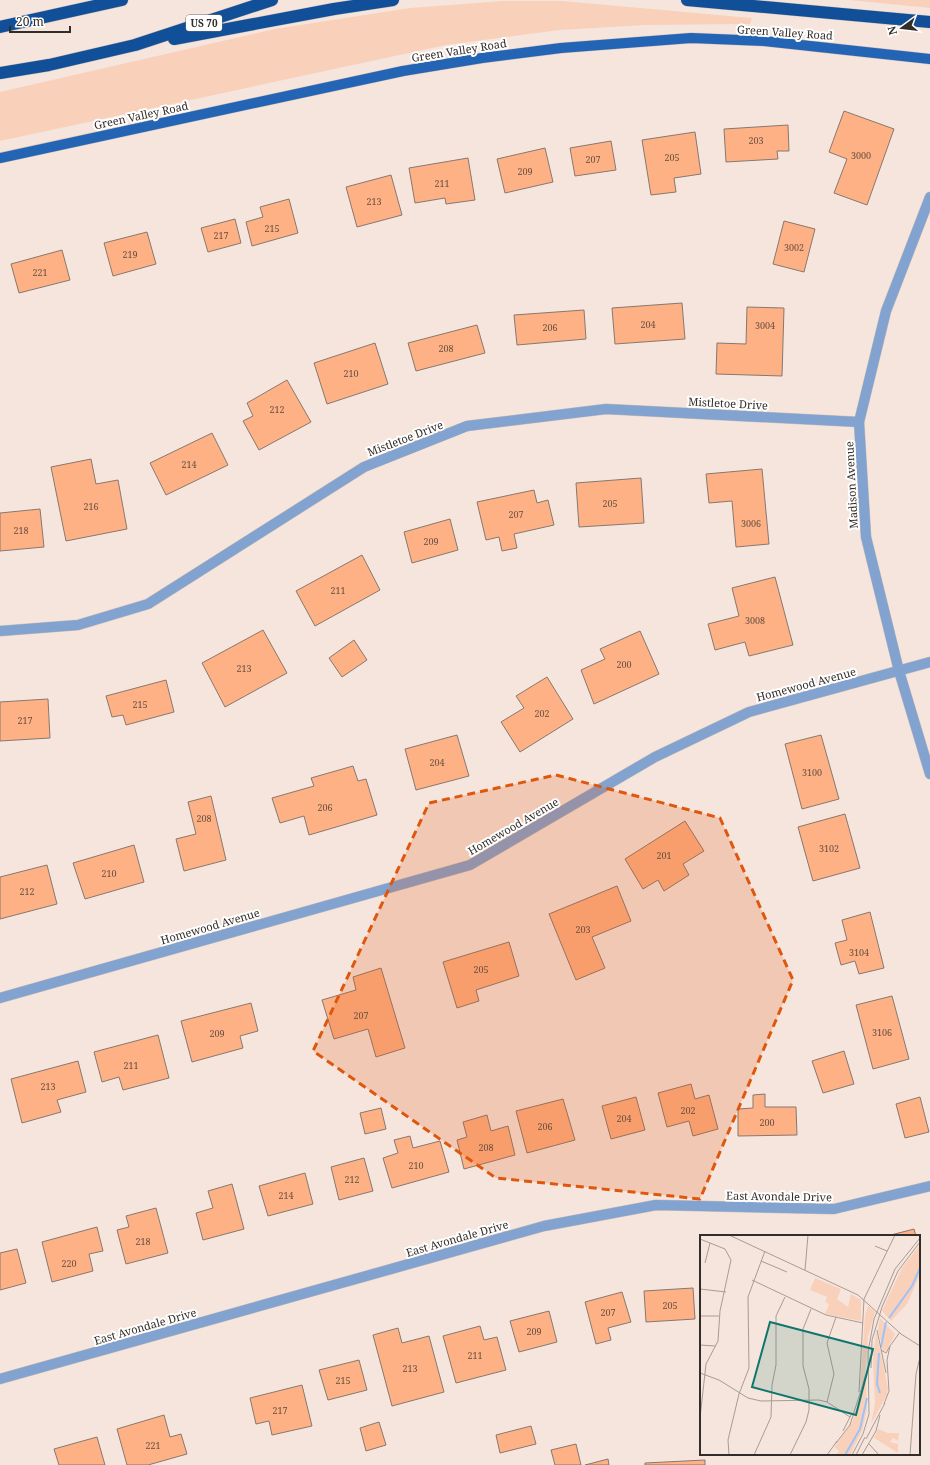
<svg xmlns="http://www.w3.org/2000/svg" width="930" height="1465" font-family="'Noto Serif',serif">
<rect width="100%" height="100%" fill="#f6e5dc"/>
<g fill="#f9d1bb">
<path d="M849,0H930V8Z"/>
<path d="M503,1H562L752,18L750,24L645,25L560,30L446,45L0,141V92L275,29L410,8Z"/>
</g>
<g fill="#feb184" stroke="#877870">
<path d="M844,111L894,129L867,205L834,193L847,159L829,152Z"/>
<path d="M788,125L789,151H777L778,159L726,162L724,129Z"/>
<path d="M695,132L701,174L674,178L676,192L651,195L642,140Z"/>
<path d="M611,141L616,170L575,176L570,148Z"/>
<path d="M545,148L553,182L505,193L497,159Z"/>
<path d="M468,158L475,200L446,204L445,198L415,203L409,168Z"/>
<path d="M391,175L402,215L357,227L346,187Z"/>
<path d="M289,199L298,233L252,246L246,222L263,217L260,207Z"/>
<path d="M235,219L241,243L208,252L201,228Z"/>
<path d="M784,221L815,229L804,272L773,264Z"/>
<path d="M147,232L156,264L113,276L104,243Z"/>
<path d="M62,250L70,280L19,293L11,264Z"/>
<path d="M682,303L685,339L615,344L612,308Z"/>
<path d="M747,307L784,308L782,376L716,374L717,343L746,344Z"/>
<path d="M584,310L586,339L517,345L514,315Z"/>
<path d="M477,325L485,353L416,371L408,343Z"/>
<path d="M375,343L388,384L327,404L314,363Z"/>
<path d="M287,380L311,422L259,450L243,421L253,416L247,403Z"/>
<path d="M212,433L228,465L166,495L150,463Z"/>
<path d="M91,459L96,484L118,480L127,529L66,541L51,467Z"/>
<path d="M762,469L769,544L736,547L732,501L709,503L706,474Z"/>
<path d="M641,478L644,523L579,527L576,483Z"/>
<path d="M534,490L537,503L548,500L554,525L514,534L517,548L502,551L499,537L486,540L477,502Z"/>
<path d="M40,509L44,547L0,551V513Z"/>
<path d="M450,519L458,550L412,563L404,532Z"/>
<path d="M362,555L380,590L315,626L296,591Z"/>
<path d="M775,577L793,645L749,656L745,642L715,650L708,624L739,616L732,588Z"/>
<path d="M263,630L287,673L225,707L202,663Z"/>
<path d="M640,631L659,674L594,704L581,670L605,659L600,649Z"/>
<path d="M354,640L367,660L342,677L329,658Z"/>
<path d="M547,677L573,719L520,752L501,722L524,708L516,696Z"/>
<path d="M166,680L174,712L126,725L123,715L112,717L106,696Z"/>
<path d="M48,699L50,738L0,741V702Z"/>
<path d="M457,735L469,776L416,790L405,749Z"/>
<path d="M821,735L839,799L802,809L785,744Z"/>
<path d="M353,766L358,781L366,779L377,815L309,835L304,816L280,823L272,798L314,786L311,778Z"/>
<path d="M211,796L226,860L184,871L176,839L196,834L188,802Z"/>
<path d="M845,814L860,868L813,881L798,827Z"/>
<path d="M685,821L704,851L683,864L689,875L664,891L658,880L643,889L625,859Z"/>
<path d="M134,845L144,882L85,899L73,863Z"/>
<path d="M47,865L57,904L0,919V877Z"/>
<path d="M617,886L631,921L592,937L605,968L576,980L549,914Z"/>
<path d="M870,912L884,968L859,974L855,961L841,965L835,943L847,940L842,920Z"/>
<path d="M509,942L519,976L476,990L479,1001L457,1008L443,962Z"/>
<path d="M381,968L405,1048L376,1057L368,1029L334,1039L322,1000L356,990L353,977Z"/>
<path d="M892,996L909,1059L873,1069L856,1005Z"/>
<path d="M251,1003L258,1031L240,1036L243,1048L192,1062L181,1021Z"/>
<path d="M158,1035L169,1078L123,1090L119,1077L102,1082L94,1052Z"/>
<path d="M844,1051L854,1084L823,1093L812,1061Z"/>
<path d="M78,1061L86,1092L57,1100L61,1112L22,1123L11,1079Z"/>
<path d="M691,1084L695,1099L709,1095L718,1129L693,1136L689,1121L667,1127L658,1093Z"/>
<path d="M765,1094V1107H796L797,1135L738,1136V1109L753,1108V1095Z"/>
<path d="M636,1097L645,1130L611,1139L602,1106Z"/>
<path d="M920,1097L929,1132L905,1138L896,1104Z"/>
<path d="M563,1099L575,1140L527,1153L516,1111Z"/>
<path d="M381,1108L386,1129L365,1134L360,1113Z"/>
<path d="M487,1115L491,1131L508,1126L515,1155L464,1169L457,1140L467,1137L463,1122Z"/>
<path d="M410,1136L413,1148L440,1141L449,1172L392,1188L383,1158L398,1153L394,1140Z"/>
<path d="M364,1158L373,1191L339,1200L331,1167Z"/>
<path d="M305,1173L313,1204L268,1216L259,1186Z"/>
<path d="M232,1184L244,1229L203,1240L196,1213L213,1208L208,1191Z"/>
<path d="M156,1208L168,1253L126,1264L117,1230L129,1227L126,1216Z"/>
<path d="M97,1227L103,1251L89,1254L93,1271L52,1282L42,1242Z"/>
<path d="M914,1229L916,1236H887Z"/>
<path d="M17,1249L26,1283L0,1290V1253Z"/>
<path d="M693,1288L695,1319L646,1322L644,1291Z"/>
<path d="M622,1292L631,1322L608,1328L611,1340L596,1344L585,1302Z"/>
<path d="M549,1311L557,1342L519,1352L510,1321Z"/>
<path d="M480,1326L484,1340L497,1337L506,1370L456,1383L443,1336Z"/>
<path d="M398,1328L402,1343L429,1336L444,1392L392,1406L373,1335Z"/>
<path d="M359,1360L367,1390L328,1400L319,1370Z"/>
<path d="M302,1385L312,1426L272,1435L269,1421L256,1424L250,1398Z"/>
<path d="M164,1415L170,1437L181,1434L187,1454L148,1465H127L117,1429Z"/>
<path d="M379,1422L386,1445L366,1451L360,1428Z"/>
<path d="M531,1426L536,1444L500,1453L496,1435Z"/>
<path d="M97,1437L105,1465H59L54,1449Z"/>
<path d="M576,1444L581,1465H555L551,1450Z"/>
<path d="M608,1459L609,1465H585Z"/>
<path d="M705,1460V1465H645V1463Z"/>
</g>
<g fill="none" stroke-linecap="round" stroke-linejoin="round">
<defs>
<g id="minor">
<path d="M930,197L886,311L859,422L866,537L899,671L930,774"/>
<path d="M0,631L78,625L148,604L364,467L467,426L606,409L859,422"/>
<path d="M0,998L470,865L655,757L749,712L930,662"/>
<path d="M0,1379L544,1226L656,1205L834,1209L930,1186"/>
</g>
<path id="major" d="M0,158L403,71L482,58L561,48L691,38L764,41L930,59"/>
<g id="highway">
<path d="M687,0L930,22"/>
<path d="M0,27L122,0"/>
<path d="M174,39L334,9L393,0"/>
<path d="M0,73L49,65L135,45L272,0"/>
</g>
</defs>
<use href="#minor" stroke="#cfc0b8" stroke-width="11"/>
<use href="#major" stroke="#cfc0b8" stroke-width="11"/>
<use href="#highway" stroke="#cfc0b8" stroke-width="13"/>
<use href="#minor" stroke="#82a3d0" stroke-width="10"/>
<use href="#major" stroke="#2464b5" stroke-width="10"/>
<use href="#highway" stroke="#114f98" stroke-width="12"/>
</g>
<path fill="#df570d" fill-opacity="0.2" stroke="#df570d" stroke-width="3" stroke-dasharray="8 5" stroke-linejoin="round" d="M556,775L720,818L793,980L700,1199L496,1178L313,1051L429,803Z"/>
<g text-anchor="middle" dominant-baseline="central" stroke-width="4" stroke-linejoin="round" paint-order="stroke">
<g font-size="9" fill="#664e40">
<text x="756" y="140">203</text>
<text x="861" y="155">3000</text>
<text x="672" y="157">205</text>
<text x="593" y="159">207</text>
<text x="525" y="171">209</text>
<text x="442" y="183">211</text>
<text x="374" y="201">213</text>
<text x="272" y="228">215</text>
<text x="221" y="235">217</text>
<text x="794" y="247">3002</text>
<text x="130" y="254">219</text>
<text x="40" y="272">221</text>
<text x="648" y="324">204</text>
<text x="765" y="325">3004</text>
<text x="550" y="327">206</text>
<text x="446" y="348">208</text>
<text x="351" y="373">210</text>
<text x="277" y="409">212</text>
<text x="189" y="464">214</text>
<text x="610" y="503">205</text>
<text x="91" y="506">216</text>
<text x="516" y="514">207</text>
<text x="751" y="523">3006</text>
<text x="21" y="530">218</text>
<text x="431" y="541">209</text>
<text x="338" y="590">211</text>
<text x="755" y="620">3008</text>
<text x="624" y="664">200</text>
<text x="244" y="668">213</text>
<text x="140" y="704">215</text>
<text x="542" y="713">202</text>
<text x="25" y="720">217</text>
<text x="437" y="762">204</text>
<text x="812" y="772">3100</text>
<text x="325" y="807">206</text>
<text x="204" y="818">208</text>
<text x="829" y="848">3102</text>
<text x="664" y="855">201</text>
<text x="109" y="873">210</text>
<text x="27" y="891">212</text>
<text x="583" y="929">203</text>
<text x="859" y="952">3104</text>
<text x="481" y="969">205</text>
<text x="361" y="1015">207</text>
<text x="882" y="1032">3106</text>
<text x="217" y="1033">209</text>
<text x="131" y="1065">211</text>
<text x="48" y="1086">213</text>
<text x="688" y="1110">202</text>
<text x="624" y="1118">204</text>
<text x="767" y="1122">200</text>
<text x="545" y="1126">206</text>
<text x="486" y="1147">208</text>
<text x="416" y="1165">210</text>
<text x="352" y="1179">212</text>
<text x="286" y="1195">214</text>
<text x="143" y="1241">218</text>
<text x="69" y="1263">220</text>
<text x="670" y="1305">205</text>
<text x="608" y="1312">207</text>
<text x="534" y="1331">209</text>
<text x="475" y="1355">211</text>
<text x="410" y="1368">213</text>
<text x="343" y="1380">215</text>
<text x="280" y="1410">217</text>
<text x="153" y="1445">221</text>
</g>
<rect fill="#fff" stroke="#706c69" stroke-width="1" x="186" y="15" width="36" height="16" rx="3"/>
<g font-size="10" font-weight="bold" fill="#332d29">
<text x="204" y="23">US 70</text>
</g>
<g font-size="11" fill="#332d29" stroke="#fff">
<text transform="translate(785 32) rotate(4)">Green Valley Road</text>
<text transform="translate(459 50) rotate(-9)">Green Valley Road</text>
<text transform="translate(141 115) rotate(-12)">Green Valley Road</text>
<text transform="translate(728 403) rotate(3)">Mistletoe Drive</text>
<text transform="translate(405 438) rotate(-21)">Mistletoe Drive</text>
<text transform="translate(851 485) rotate(-93)">Madison Avenue</text>
<text transform="translate(806 684) rotate(-15)">Homewood Avenue</text>
<text transform="translate(513 826) rotate(-30)">Homewood Avenue</text>
<text transform="translate(210 926) rotate(-16)">Homewood Avenue</text>
<text transform="translate(779 1196) rotate(1)">East Avondale Drive</text>
<text transform="translate(457 1238) rotate(-16)">East Avondale Drive</text>
<text transform="translate(145 1326) rotate(-16)">East Avondale Drive</text>
</g>
</g>
<g transform="translate(700 1235)">
<rect width="220" height="220" fill="#f6e5dc"/>
<path d="M220,10V40L207,69L191,86L182,76L187,65L202,33ZM115,43L141,54L137,64L148,72L151,59L161,65V86L125,79L129,69L125,67L127,62L110,55ZM168,71L175,77L168,102L165,143L160,153L165,81ZM180,83L195,99L187,115L183,116L178,94ZM176,96L188,153L187,160L171,189L175,168L173,125ZM166,145L167,175L162,196L150,220H136L139,216L134,212L152,188ZM178,194L188,198H199L198,206L193,203L190,207L198,209V218L174,203Z" fill="#f9d1bb"/>
<path fill="none" stroke="#9cc3f8" stroke-width="2" d="M189,83L212,51L220,33M181,112L186,87M179,118L177,149L180,158M145,220L160,194L167,163"/>
<path fill="none" stroke="#a89b94" stroke-width="1" d="M29,0L158,60L201,99L220,111M0,4L25,14L31,25L20,76L18,106L6,129L0,183M175,11L187,16M61,26L87,37M5,28L10,8M105,35L108,0M52,45L126,80L163,88M0,54L26,57M0,81H19M177,95L186,138M0,110L15,111M181,115L186,118L190,111M171,133L172,105L182,72L198,36L220,7M0,138L19,145L48,163L61,166L119,165L127,167L150,182M159,157L164,64L195,0M127,167L134,139L127,108L136,82M184,169L189,156L187,125L190,111L200,97M143,196L152,178M166,204L185,168M136,208L150,190L166,139M169,209L179,220M29,220L28,205L39,159L49,133L48,62L65,16M54,220L71,182L72,150L76,130V81L85,62M90,220L106,187L109,175V154L103,131V94L111,74M127,220L137,206M152,220L163,199L169,179L168,117L174,84L195,34L220,3M156,220L165,202M162,220L176,196L180,180M210,220L216,139L220,122"/>
<path fill="#0f766e" fill-opacity="0.15" stroke="#0f766e" stroke-width="2" d="M70,87L173,114L156,180L52,152Z"/>
<rect width="220" height="220" fill="none" stroke="#332d29" stroke-width="2"/>
</g>
<g transform="translate(902 28) rotate(255)" stroke="#ffffff" stroke-width="3" paint-order="stroke">
<path d="M0-3L7 15L0 10L-7 15Z" fill="#332d29"/>
<text y="-6" font-size="11" font-weight="bold" text-anchor="middle" fill="#332d29">N</text>
</g>
<path d="M10 26v6h60v-6" fill="none" stroke="#332d29" stroke-width="2"/>
<text x="16" y="26" font-size="12" fill="#332d29" stroke="#ffffff" stroke-width="3" paint-order="stroke">20 m</text>
</svg>
